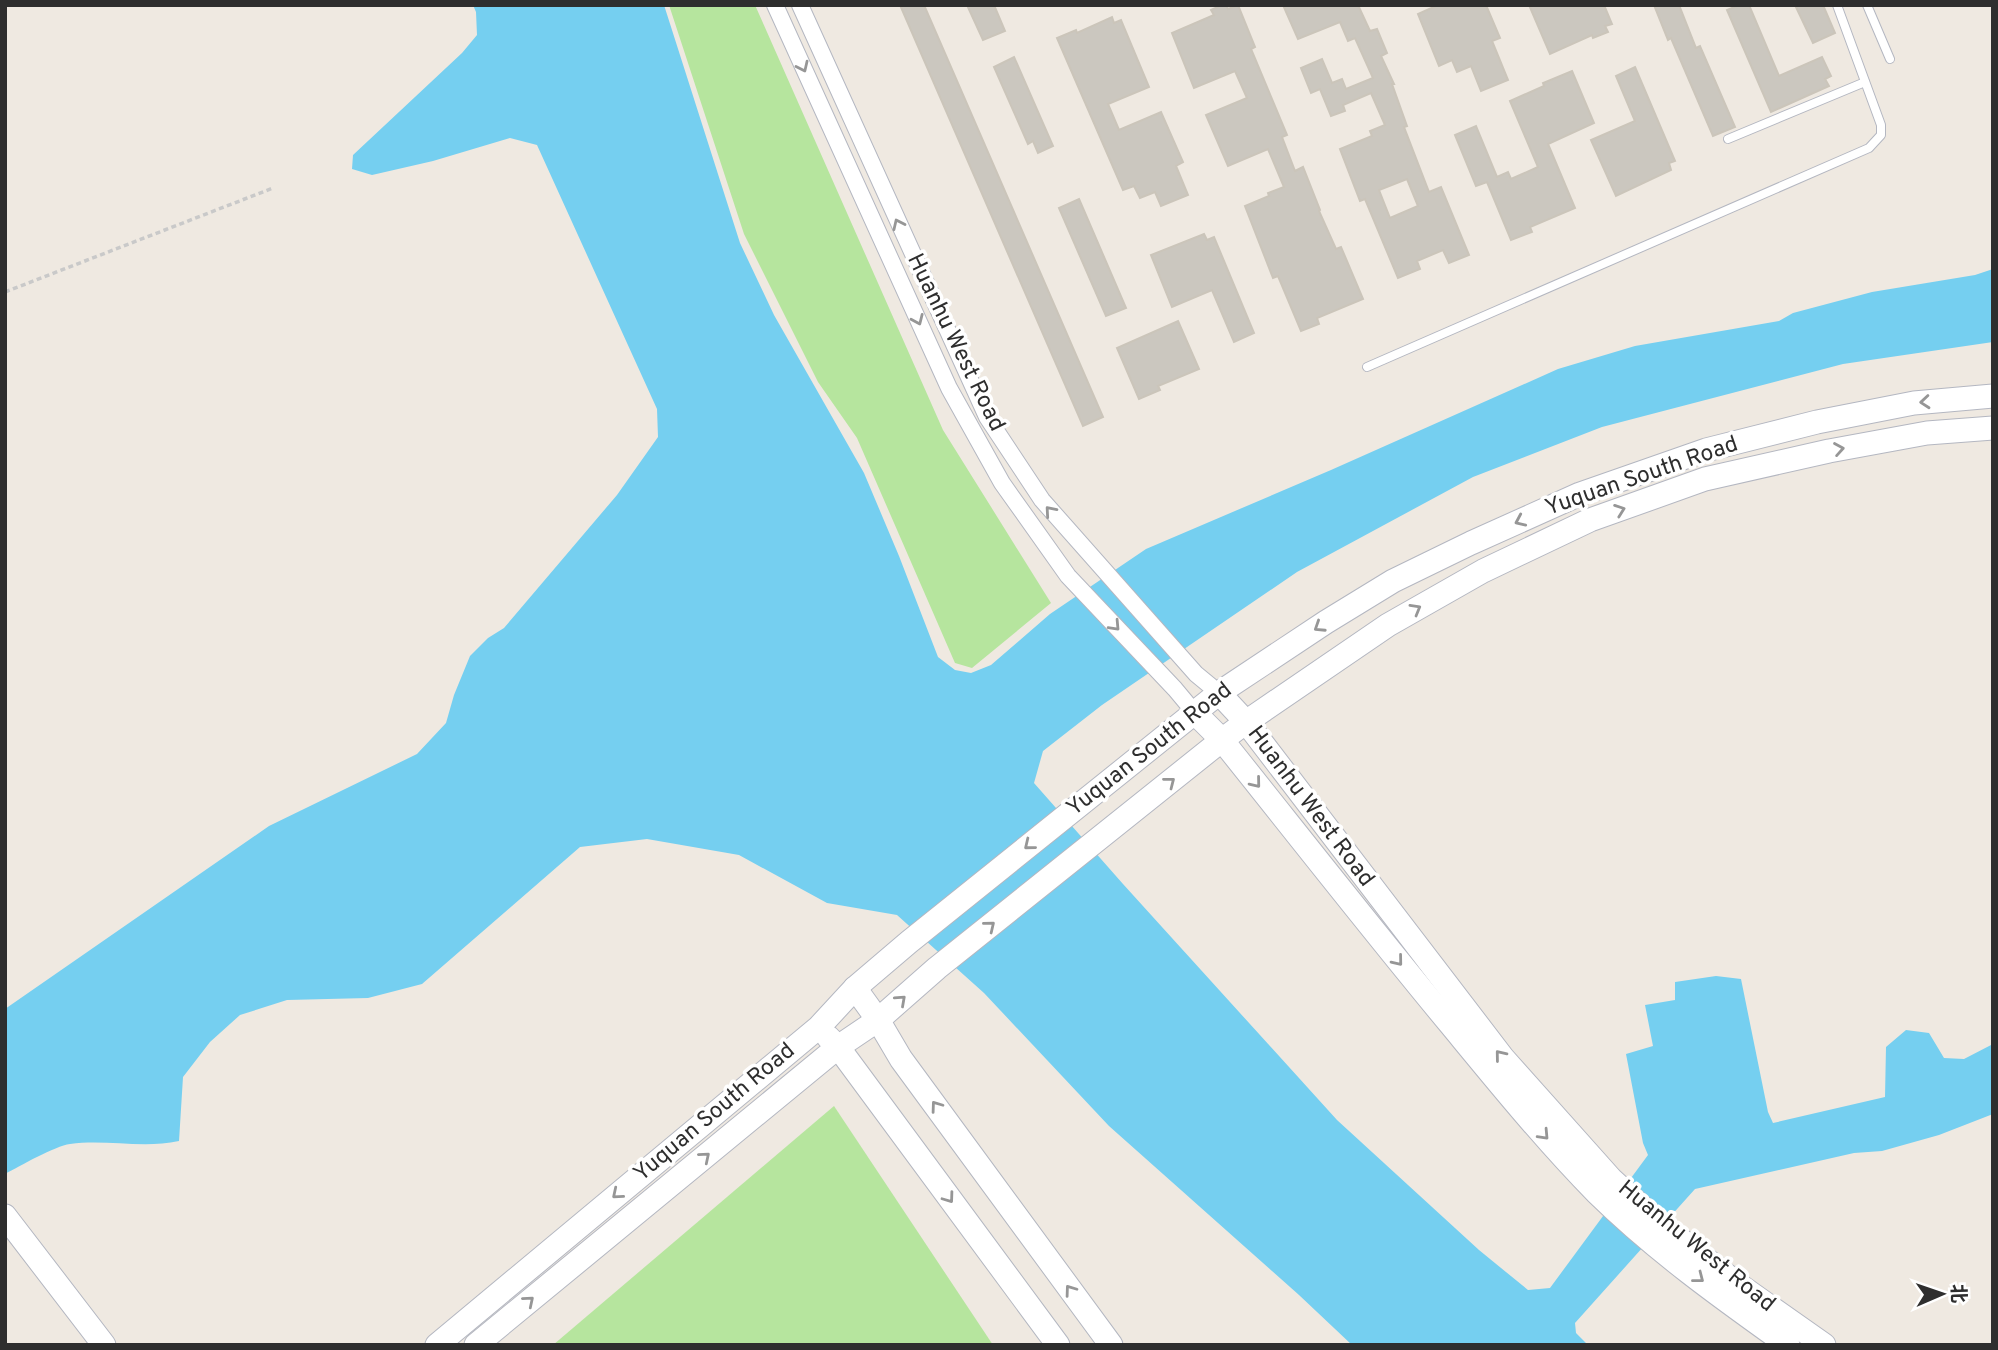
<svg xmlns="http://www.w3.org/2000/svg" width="1998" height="1350" font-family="Overpass,'Noto Sans SC',sans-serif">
<rect width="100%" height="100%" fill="#efe9e1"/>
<g fill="#b6e59e">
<path d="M669,5H755L943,430L1051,603L972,668L955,663L857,438L818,382L744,234Z"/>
<path d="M834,1106L993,1345H553Z"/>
</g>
<path fill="#75cff0" d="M473,5H664L740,243L774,315L864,473L899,556L938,657L955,670L971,673L991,665L1050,614L1146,549L1331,470L1558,369L1635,346L1779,321L1793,313L1872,292L1975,275L1993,269V342L1843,364L1602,427L1473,477L1297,572L1102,705L1043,751L1034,783L1123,884L1337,1120L1479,1250L1528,1290L1550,1288L1648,1155L1643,1143L1626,1054L1653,1046L1645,1005L1675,1000V982L1716,976L1741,979L1768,1112L1773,1123L1885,1097L1886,1047L1906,1030L1929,1033L1944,1058L1964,1059L1993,1044V1114L1939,1135L1882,1151L1854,1153L1695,1189L1575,1323L1576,1333L1588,1345H1352L1299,1295L1109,1126L984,993L897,915L827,903L739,855L647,839L580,847L422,984L368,998L287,1000L240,1015L210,1042L183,1077L179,1141C143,1149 106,1139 70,1144C55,1146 20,1166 5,1174V1009L269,826L417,754L446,723L454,695L470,656L488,638L504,628L617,495L658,437L657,409L537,145L510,138L433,161L372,175L352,169L353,155L462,53L477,35L476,12Z"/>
<g fill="#cbc7bf" stroke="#cbc5ba" stroke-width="2" fill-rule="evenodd">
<path d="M900,5H924L1103,417L1083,426Z"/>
<path d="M967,5H994L1005,31L983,40Z"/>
<path d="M1222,5H1226L1228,9L1238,5L1255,47L1251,49L1287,135L1282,137L1295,171L1303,167L1320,210L1319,211L1336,249L1341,247L1363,299L1317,318L1319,324L1301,331L1278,276L1273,278L1245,206L1269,196L1268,193L1284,187L1268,149L1228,166L1206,115L1247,98L1235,71L1194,88L1172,33L1214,15L1211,10Z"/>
<path d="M1283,5H1358L1370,31L1377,29L1387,53L1381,56L1394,84H1392L1407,126L1404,127L1429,192L1441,187L1469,255L1449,263L1443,250L1417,261L1420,269L1398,278L1365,199L1360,201L1340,149L1372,136L1370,131L1385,125L1371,93L1343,105L1345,111L1331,116L1320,89L1311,93L1301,68L1322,59L1332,83L1342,79L1346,89L1373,78L1355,38L1348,41L1340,22L1298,39ZM1407,179L1418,206L1390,218L1379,190Z"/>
<path d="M1438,5H1486L1500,38L1492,41L1508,80L1481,91L1471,66L1457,72L1452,60L1439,66L1418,14Z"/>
<path d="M1529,5H1604L1612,24L1605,26L1608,32L1593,38L1592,35L1550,54Z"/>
<path d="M1654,5H1679L1696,48L1700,46L1735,127L1713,136L1671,38L1668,40Z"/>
<path d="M1739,5H1749L1779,76L1822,57L1831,76L1825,79L1829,86L1771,112L1727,10Z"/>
<path d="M1795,5H1823L1835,33L1813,43Z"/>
<path d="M1112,17L1114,23L1121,20L1149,87L1108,104L1119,130L1161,112L1183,162L1176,166L1188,195L1161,206L1155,192L1140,198L1134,186L1123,190L1057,38L1076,30L1077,33Z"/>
<path d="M1014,57L1053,146L1038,153L1033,141L1028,144L994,67Z"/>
<path d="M1635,67L1675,161L1669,163L1671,170L1616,196L1591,140L1635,121L1616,76Z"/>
<path d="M1572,71L1594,123L1548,144L1575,208L1530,227L1532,232L1511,240L1487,182L1476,186L1455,135L1476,126L1497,177L1508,172L1511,179L1538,167L1510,101L1544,86L1543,83Z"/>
<path d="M1079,199L1126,308L1106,316L1059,208Z"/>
<path d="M1204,234L1207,240L1214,237L1254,333L1234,342L1212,290L1172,307L1151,255Z"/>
<path d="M1178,321L1199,369L1158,386L1160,390L1139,399L1117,348Z"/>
</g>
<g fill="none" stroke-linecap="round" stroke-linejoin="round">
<defs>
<g id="lane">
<path d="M1867,5L1890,59"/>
<path d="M1728,139L1865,82"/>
<path d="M1367,367L1869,148L1881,135V125L1837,5"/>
</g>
<g id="street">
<path d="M775,5L949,388L1002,483L1068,576L1175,689L1195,713"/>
<path d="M800,5L987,417L1042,500L1196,674L1219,693"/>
</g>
<g id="secondary">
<path d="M1219,693L1246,722L1503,1058L1611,1179L1658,1222L1739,1285L1824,1345"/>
<path d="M1195,713L1222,740C1298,835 1373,931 1451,1025C1498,1082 1545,1140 1597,1193C1655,1250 1722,1298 1788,1345"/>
<path d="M855,988L878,1020L901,1059L1111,1345"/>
<path d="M828,1037L838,1047L1058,1345"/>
<path d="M5,1216L104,1345"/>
<path d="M437,1345L819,1027L855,988L909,942L1219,693L1326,622L1393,581L1471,543L1580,494L1706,450L1817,422L1914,403L1993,396"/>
<path d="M476,1345L838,1047L878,1020L937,968L1222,740L1246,722L1388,625L1483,571L1590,520L1705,479L1829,451L1927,433L1993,428"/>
</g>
</defs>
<use href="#lane" stroke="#b4b7c1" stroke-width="10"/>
<use href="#street" stroke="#b4b7c1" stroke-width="18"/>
<use href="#secondary" stroke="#b4b7c1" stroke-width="25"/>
<path stroke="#c9c9c9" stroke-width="3.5" stroke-dasharray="5 3.5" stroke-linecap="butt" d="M5,292L273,188"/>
<use href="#lane" stroke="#fff" stroke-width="8"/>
<use href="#street" stroke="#fff" stroke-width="16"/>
<use href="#secondary" stroke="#fff" stroke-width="23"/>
</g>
<defs><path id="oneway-chevron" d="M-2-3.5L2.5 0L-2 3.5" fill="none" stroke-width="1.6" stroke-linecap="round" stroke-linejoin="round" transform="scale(1.75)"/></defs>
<g stroke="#969696">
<use href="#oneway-chevron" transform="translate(803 67) rotate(65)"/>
<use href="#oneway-chevron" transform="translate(898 224) rotate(-115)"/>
<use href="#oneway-chevron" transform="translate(918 320) rotate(66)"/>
<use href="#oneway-chevron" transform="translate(1925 402) rotate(175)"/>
<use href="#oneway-chevron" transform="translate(1839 449) rotate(-10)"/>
<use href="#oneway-chevron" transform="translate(1620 510) rotate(-20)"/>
<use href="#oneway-chevron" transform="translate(1050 511) rotate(-131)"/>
<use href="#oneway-chevron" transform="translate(1520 521) rotate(156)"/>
<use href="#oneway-chevron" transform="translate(1416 609) rotate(-30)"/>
<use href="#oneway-chevron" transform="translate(1115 626) rotate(47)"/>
<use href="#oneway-chevron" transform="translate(1319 627) rotate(147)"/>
<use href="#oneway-chevron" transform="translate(1170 782) rotate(-38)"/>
<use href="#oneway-chevron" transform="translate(1256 783) rotate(51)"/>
<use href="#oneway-chevron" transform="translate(1029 845) rotate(141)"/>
<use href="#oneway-chevron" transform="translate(990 926) rotate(-39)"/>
<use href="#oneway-chevron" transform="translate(1398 961) rotate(51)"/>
<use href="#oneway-chevron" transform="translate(901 1000) rotate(-42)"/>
<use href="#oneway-chevron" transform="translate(1500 1055) rotate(-129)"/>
<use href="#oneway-chevron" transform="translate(936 1106) rotate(-126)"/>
<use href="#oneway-chevron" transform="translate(1544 1135) rotate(47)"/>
<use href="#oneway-chevron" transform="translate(705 1157) rotate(-40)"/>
<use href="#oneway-chevron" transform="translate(617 1194) rotate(140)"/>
<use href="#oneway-chevron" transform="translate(949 1198) rotate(54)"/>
<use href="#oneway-chevron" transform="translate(1699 1278) rotate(38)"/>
<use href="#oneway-chevron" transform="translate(1070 1290) rotate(-126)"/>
<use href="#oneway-chevron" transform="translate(529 1301) rotate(-40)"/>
</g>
<g text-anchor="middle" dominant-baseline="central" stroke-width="7" stroke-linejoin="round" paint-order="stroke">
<g font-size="23" fill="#2e2e2e" stroke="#fff">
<text transform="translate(955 343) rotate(64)">Huanhu West Road</text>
<text transform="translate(1642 477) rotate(-19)">Yuquan South Road</text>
<text transform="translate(1150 750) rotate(-38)">Yuquan South Road</text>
<text transform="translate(1310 807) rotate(53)">Huanhu West Road</text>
<text transform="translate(715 1113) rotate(-40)">Yuquan South Road</text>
<text transform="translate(1696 1247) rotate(39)">Huanhu West Road</text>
</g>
</g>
<rect width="1998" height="1350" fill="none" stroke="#2e2e2e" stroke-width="14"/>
<g transform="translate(1942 1294) rotate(88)" stroke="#ffffff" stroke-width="5" paint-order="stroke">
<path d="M0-5L12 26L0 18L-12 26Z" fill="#2e2e2e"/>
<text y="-10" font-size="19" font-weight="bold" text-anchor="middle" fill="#2e2e2e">北</text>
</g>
</svg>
